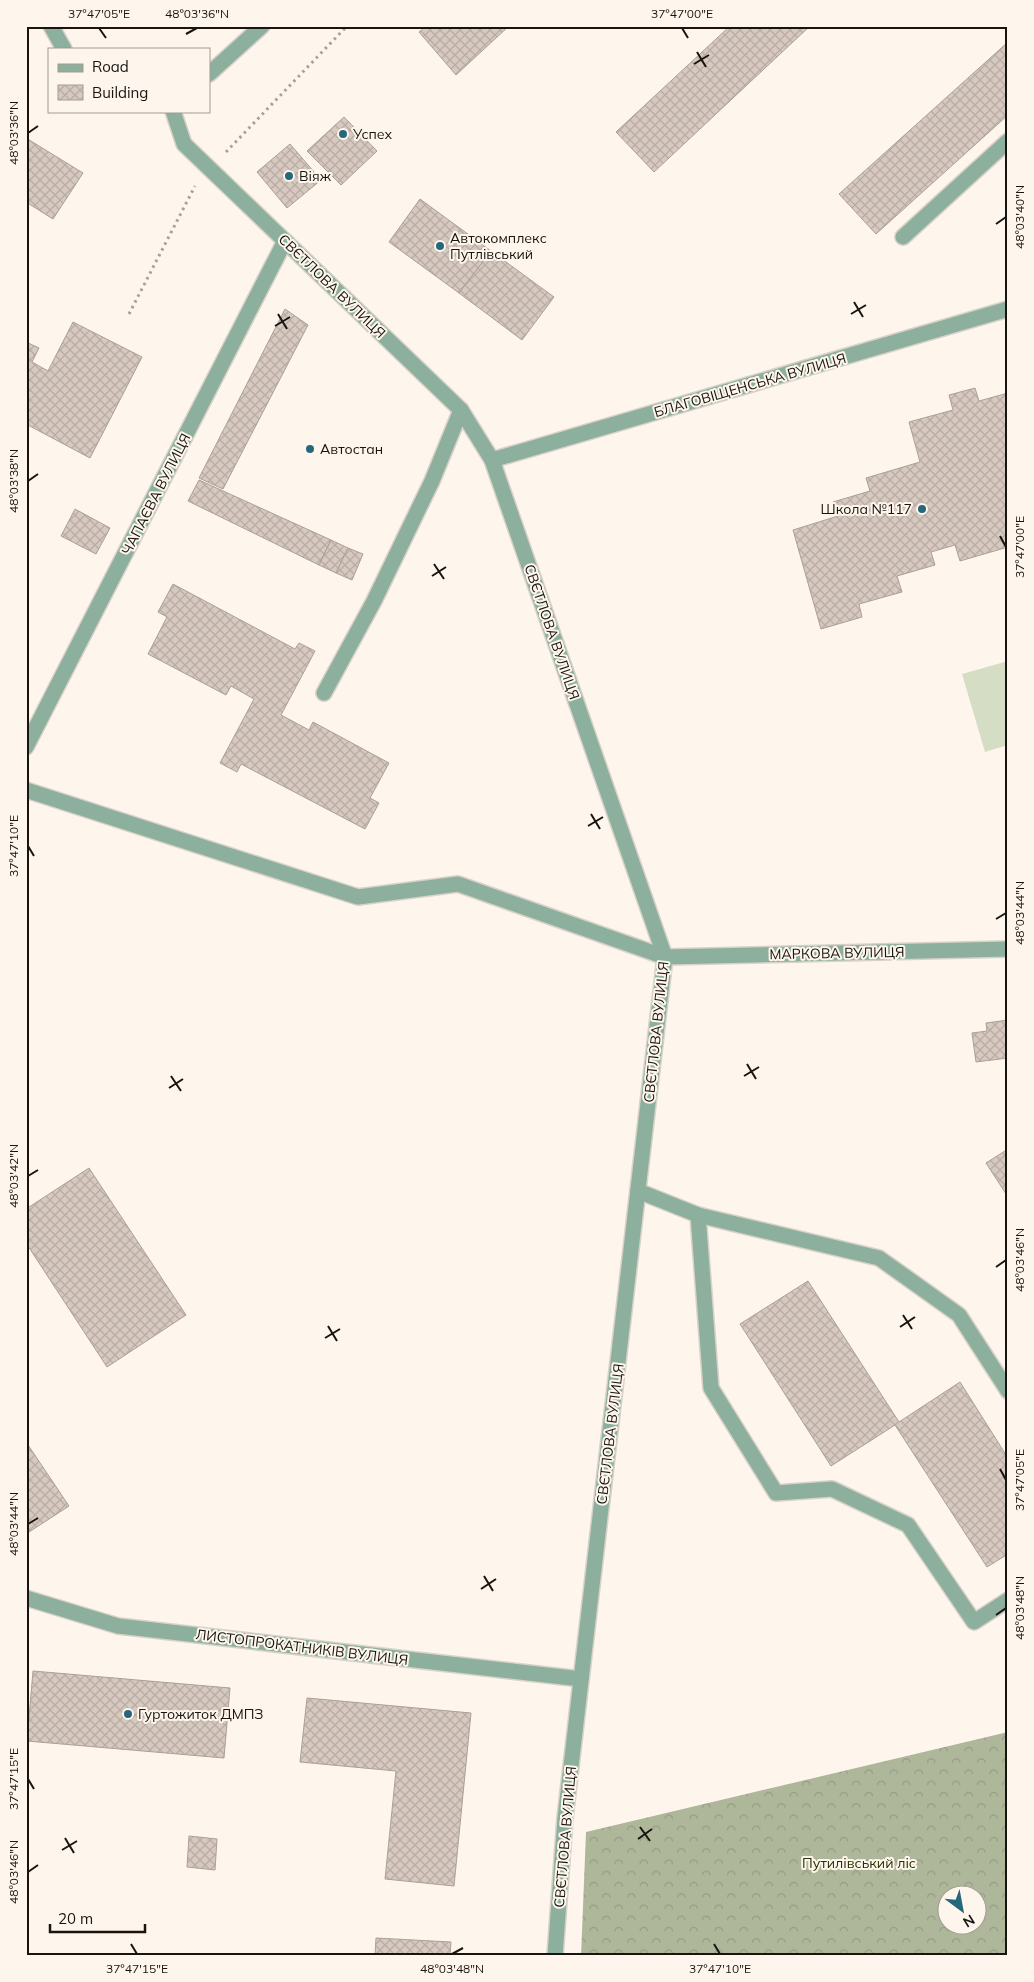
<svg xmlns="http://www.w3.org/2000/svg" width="1034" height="1982" font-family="Mulish,sans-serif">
<defs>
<pattern id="forest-crowns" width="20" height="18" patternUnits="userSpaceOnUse" patternTransform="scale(1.25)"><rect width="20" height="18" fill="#aeb79a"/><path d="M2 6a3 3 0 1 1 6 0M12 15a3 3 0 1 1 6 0" fill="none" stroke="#959c84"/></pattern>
<pattern id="building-cross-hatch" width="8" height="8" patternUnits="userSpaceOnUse" patternTransform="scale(1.25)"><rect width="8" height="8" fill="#d7c9c0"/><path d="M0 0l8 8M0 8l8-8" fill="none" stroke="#b8aca4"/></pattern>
</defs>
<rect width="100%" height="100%" fill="#fef6ec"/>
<path fill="url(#forest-crowns)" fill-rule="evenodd" d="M1008,1732V1956H581L586,1832ZM946,1894H976V1924H946Z"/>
<path fill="#d5ddc5" d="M1008,661V745L985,752L962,674Z"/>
<g fill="url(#building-cross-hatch)" stroke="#ac9f96">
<path d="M426,26H509L456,75L419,32Z"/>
<path d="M730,26H810L654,172L616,132Z"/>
<path d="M1008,42V115L876,234L839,194Z"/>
<path d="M344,117L377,151L341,185L307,151Z"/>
<path d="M26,138L83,173L53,219L26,202Z"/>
<path d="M290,144L321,180L287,208L257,172Z"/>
<path d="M420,199L491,251L459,293L389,242Z"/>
<path d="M491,251L554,297L522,340L459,293Z"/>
<path d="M285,309L308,325L223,489L199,478Z"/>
<path d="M73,322L142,357L90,458L26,424V342L39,348L32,362L48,371Z"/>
<path d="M975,388L979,401L1008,393V547L960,561L955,545L931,552L935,565L897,576L902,592L859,604L862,617L821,629L793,530L838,516L833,502L870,491L866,478L920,462L909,422L953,410L949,395Z"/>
<path d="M199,480L331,540L319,565L188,501Z"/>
<path d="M75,509L110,528L96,554L61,536Z"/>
<path d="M331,540L348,548L336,573L319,565Z"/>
<path d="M348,548L363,554L352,580L336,573Z"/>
<path d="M173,584L295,649L299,643L315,651L281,715L309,730L313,722L389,763L370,798L379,803L365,829L241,764L237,772L220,763L254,699L231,686L226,695L148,654L167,617L158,612Z"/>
<path d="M1008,1020V1058L976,1062L972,1033L987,1031L986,1023Z"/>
<path d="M1008,1149V1197L986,1163Z"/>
<path d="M89,1168L186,1315L107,1367L26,1243V1209Z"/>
<path d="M808,1281L899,1422L960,1382L1008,1458V1554L987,1567L895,1425L831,1466L740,1324Z"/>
<path d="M26,1442L69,1506L26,1534Z"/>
<path d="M33,1671L230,1688L224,1758L27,1741Z"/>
<path d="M307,1698L471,1713L454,1886L385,1879L396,1771L300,1762Z"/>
<path d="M189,1836L217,1839L215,1870L187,1867Z"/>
<path d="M376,1938L451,1942L450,1956H375Z"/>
</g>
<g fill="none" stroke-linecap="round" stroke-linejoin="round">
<defs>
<g id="minor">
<path d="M51,26L64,49"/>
<path d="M209,74L262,26"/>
<path d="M173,111L184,144L461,410L492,460L665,957L565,1818L555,1956"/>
<path d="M903,237L1008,141"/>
<path d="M492,460L1008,309"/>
<path d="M324,693L374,601L432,481L461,410"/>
<path d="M26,747L285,241"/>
<path d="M26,790L358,897L458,884L665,957L1008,949"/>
<path d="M638,1191L698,1215L879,1258L959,1315L1008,1391"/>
<path d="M698,1215L711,1388L776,1493L832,1489L908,1525L974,1622L1008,1600"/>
<path d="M26,1598L118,1626L581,1679"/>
</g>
</defs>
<use href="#minor" stroke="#d9d2c9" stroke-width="18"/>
<g stroke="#a7a199" stroke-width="3" stroke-dasharray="2.5 4" stroke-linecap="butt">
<path d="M226,152L347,26"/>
<path d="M129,314L195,186"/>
</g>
<use href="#minor" stroke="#8caf9e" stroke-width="15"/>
</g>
<path fill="none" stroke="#181511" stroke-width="2" d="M99,28L106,38M682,28L688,38M186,34L197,28M697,52L706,67M694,64L709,55M28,133L38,126M996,224L1006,217M854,302L863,317M278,314L287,329M851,314L866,305M275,326L290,317M28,481L38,474M1000,536L1006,547M434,564L444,579M432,576L446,567M591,814L600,829M588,826L603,817M28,846L34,856M996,919L1006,913M747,1064L756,1079M171,1076L181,1091M744,1076L759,1067M169,1088L183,1079M28,1176L38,1170M996,1267L1006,1260M903,1315L912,1329M328,1326L337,1341M900,1327L915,1317M325,1338L340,1329M1000,1469L1006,1480M28,1524L38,1518M484,1576L493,1591M481,1589L496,1579M996,1615L1006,1608M28,1779L34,1789M640,1827L650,1841M65,1838L74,1853M638,1839L652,1829M62,1850L77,1841M28,1872L38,1865M131,1944L137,1954M714,1944L720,1954M452,1954L463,1948"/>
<g fill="#26677b" stroke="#fef6ec" stroke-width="2">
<circle cx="343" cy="134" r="5"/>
<circle cx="289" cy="176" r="5"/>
<circle cx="440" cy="246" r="5"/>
<circle cx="310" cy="449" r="5"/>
<circle cx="922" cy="509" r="5"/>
<circle cx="128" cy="1714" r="5"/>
</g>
<g text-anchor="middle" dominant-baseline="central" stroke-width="4" stroke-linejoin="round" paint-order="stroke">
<g font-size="14" fill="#181511" stroke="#fef6ec" text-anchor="start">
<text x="353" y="134">Успех</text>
<text x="299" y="176">Віяж</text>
<text x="450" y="238">Автокомплекс<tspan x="450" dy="16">Путлівський</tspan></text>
<text x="320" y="449">Автостан</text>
<text x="912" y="509" text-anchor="end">Школа №117</text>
<text x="138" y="1714">Гуртожиток ДМПЗ</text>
</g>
<g font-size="14" fill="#181511" stroke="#fef6ec">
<text transform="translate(332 286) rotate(44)">СВЄТЛОВА ВУЛИЦЯ</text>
<text transform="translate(750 385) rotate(-16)">БЛАГОВІЩЕНСЬКА ВУЛИЦЯ</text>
<text transform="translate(156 494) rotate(-63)">ЧАПАЄВА ВУЛИЦЯ</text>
<text transform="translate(552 632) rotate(71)">СВЄТЛОВА ВУЛИЦЯ</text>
<text transform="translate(837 953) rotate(-1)">МАРКОВА ВУЛИЦЯ</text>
<text transform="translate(656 1032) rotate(-84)">СВЄТЛОВА ВУЛИЦЯ</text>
<text transform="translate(610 1434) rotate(-83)">СВЄТЛОВА ВУЛИЦЯ</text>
<text transform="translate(302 1647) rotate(7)">ЛИСТОПРОКАТНИКІВ ВУЛИЦЯ</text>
<text transform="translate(565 1837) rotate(-85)">СВЄТЛОВА ВУЛИЦЯ</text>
</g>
<g font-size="14" fill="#273100" stroke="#fef6ec">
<text x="859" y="1863">Путилівський ліс</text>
</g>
</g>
<rect width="1034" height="1982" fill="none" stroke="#fef6ec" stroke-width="55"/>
<rect x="48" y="48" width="162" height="65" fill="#fef6ec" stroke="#a29c94"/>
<rect x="58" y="64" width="25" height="8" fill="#8caf9e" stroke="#a29c94"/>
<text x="92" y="72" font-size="15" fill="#181511">Road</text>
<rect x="58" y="85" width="25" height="15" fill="url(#building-cross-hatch)" stroke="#a29c94"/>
<text x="92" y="98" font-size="15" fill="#181511">Building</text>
<g transform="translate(962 1910) rotate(148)"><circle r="24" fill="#fef6ec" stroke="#a29c94"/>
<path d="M0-4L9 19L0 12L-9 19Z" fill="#26677b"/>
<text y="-8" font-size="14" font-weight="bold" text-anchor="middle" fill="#181511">N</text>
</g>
<path d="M50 1924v8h95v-8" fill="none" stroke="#181511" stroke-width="2.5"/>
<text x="58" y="1924" font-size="15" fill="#181511" stroke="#fef6ec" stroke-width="4" paint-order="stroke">20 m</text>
<rect x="28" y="28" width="978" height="1926" fill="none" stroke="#181511" stroke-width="2"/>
<g font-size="12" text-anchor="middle" fill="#181511">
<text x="99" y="18">37°47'05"E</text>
<text x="197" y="18">48°03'36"N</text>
<text x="682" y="18">37°47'00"E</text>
<text transform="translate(14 133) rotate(-90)" y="4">48°03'36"N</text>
<text transform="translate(1020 217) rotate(-90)" y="4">48°03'40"N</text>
<text transform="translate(14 481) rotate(-90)" y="4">48°03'38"N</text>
<text transform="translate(1020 547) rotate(-90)" y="4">37°47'00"E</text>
<text transform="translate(14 846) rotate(-90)" y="4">37°47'10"E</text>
<text transform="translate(1020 913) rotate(-90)" y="4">48°03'44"N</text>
<text transform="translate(14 1176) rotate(-90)" y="4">48°03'42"N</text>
<text transform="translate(1020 1260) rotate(-90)" y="4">48°03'46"N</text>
<text transform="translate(1020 1480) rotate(-90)" y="4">37°47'05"E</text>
<text transform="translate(14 1524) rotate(-90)" y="4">48°03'44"N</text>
<text transform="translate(1020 1608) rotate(-90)" y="4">48°03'48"N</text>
<text transform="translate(14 1779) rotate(-90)" y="4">37°47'15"E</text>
<text transform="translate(14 1872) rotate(-90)" y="4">48°03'46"N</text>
<text x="137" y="1973">37°47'15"E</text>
<text x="452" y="1973">48°03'48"N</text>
<text x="720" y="1973">37°47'10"E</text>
</g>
</svg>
